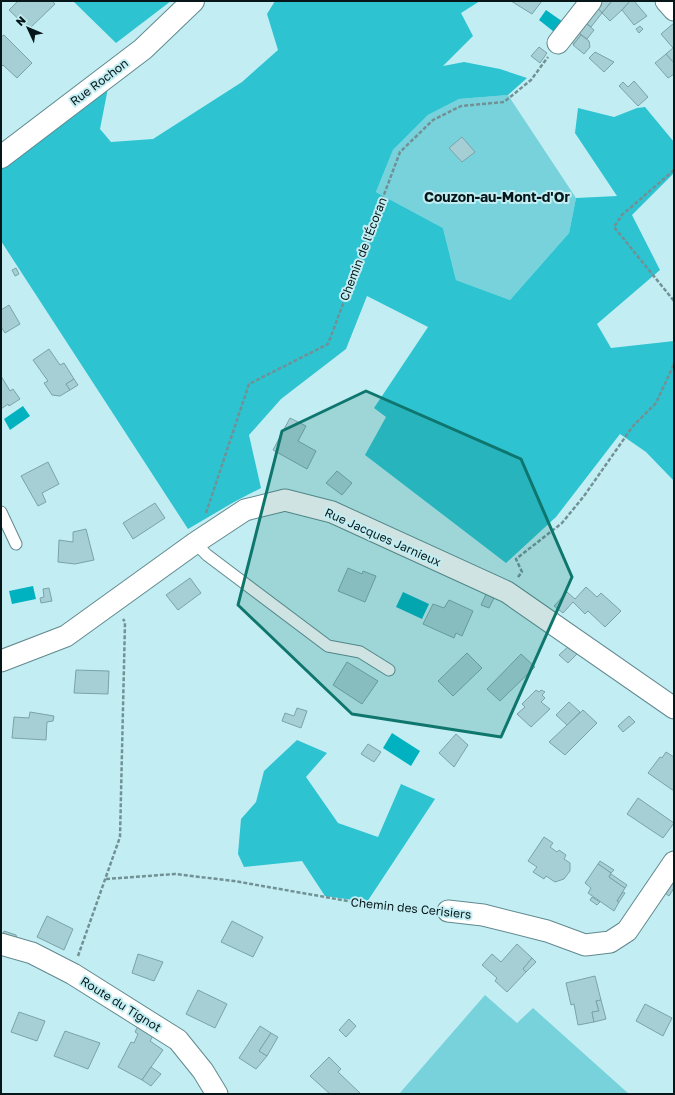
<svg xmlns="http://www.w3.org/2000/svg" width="675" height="1095" font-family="'Golos Text',sans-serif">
<rect width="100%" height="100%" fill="#c2eef3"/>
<g fill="#78d2dc">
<path d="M508,95L576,198L569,233L510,300L456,280L443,228L376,192L393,150L428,115L459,99Z"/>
<path d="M485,995L517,1023L533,1008L629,1094H399Z"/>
</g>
<g fill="#2dc3d1">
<path d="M73,1H171L116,43Z"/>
<path d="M275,1H480L461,13L473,36L443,66L464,62L500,69L527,78L508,95L459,99L428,115L393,150L376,192L443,228L456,280L510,300L569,233L576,198L617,196L575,133L578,108L614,117L637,108L645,107L674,142V173L632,215L660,270L597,324L611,348L674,341V481L646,452L620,434L556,517L506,563L365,455L386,417L374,408L428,327L367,296L346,349L281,399L249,435L261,488L234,502L188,529L1,241V169L108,88L100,129L111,142L153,139L242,82L278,50L267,14Z"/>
<path d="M297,740L327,753L306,777L338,823L378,837L401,784L435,799L367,902L325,896L302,861L244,867L238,854L241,819L256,802L264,771Z"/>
</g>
<g fill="#00b2c0">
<path d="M546,10L566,24L558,35L539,20Z"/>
<path d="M23,406L30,416L10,430L4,419Z"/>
<path d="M33,586L36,599L12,604L9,591Z"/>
<path d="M403,592L429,604L422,619L396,607Z"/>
<path d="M392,733L420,751L411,766L383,748Z"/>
</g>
<g fill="#a5cfd4" stroke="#7aa3a8">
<path d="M18,1H52L55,4L29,29L9,10Z"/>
<path d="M511,1H542L532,14Z"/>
<path d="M596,1H612L602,13L594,4Z"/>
<path d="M612,1H630L622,10L610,21L602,13Z"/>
<path d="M630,1H634L647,16L634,25L622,10Z"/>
<path d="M594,4L602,13L591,27L582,20Z"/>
<path d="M582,20L594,30L587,39L574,29Z"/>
<path d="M674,23V47L673,48L661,34Z"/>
<path d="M640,26L643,29L639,33L636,29Z"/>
<path d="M574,29L581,35L574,44L567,38Z"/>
<path d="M4,35L32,63L17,78L3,65L1,67V37Z"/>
<path d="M581,35L589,41L590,47L584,54L573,45Z"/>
<path d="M539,47L547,53L540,63L531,56Z"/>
<path d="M674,47V64L666,54Z"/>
<path d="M595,52L614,62L604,72L589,58Z"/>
<path d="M666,54L674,63V74L668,78L655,63Z"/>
<path d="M634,81L648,97L638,106L619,86L623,82L628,87Z"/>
<path d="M462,137L475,152L462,162L449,148Z"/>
<path d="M16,268L19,274L15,276L12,270Z"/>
<path d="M9,305L20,324L5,333L1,327V310Z"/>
<path d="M49,349L60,365L64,363L74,379L66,384L70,390L60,396L52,395L44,383L48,381L33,360Z"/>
<path d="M1,376L10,391L13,389L20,399L9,406L8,404L1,409Z"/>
<path d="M74,379L78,385L70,390L66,384Z"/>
<path d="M290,418L306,426L298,441L316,451L307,469L273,450Z"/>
<path d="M48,462L59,484L42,493L46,502L38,506L21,476Z"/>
<path d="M337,471L352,483L342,495L326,483Z"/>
<path d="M155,503L165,518L133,539L123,523Z"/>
<path d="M86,529L94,560L75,564L58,562L59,540L73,542V532Z"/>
<path d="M348,568L362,574L363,571L376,576L365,602L338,591Z"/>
<path d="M190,578L201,593L178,610L166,595Z"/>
<path d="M586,587L597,597L601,593L621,611L605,627L588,611L585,614L573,602L563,613L554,606L567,592L575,599Z"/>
<path d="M49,588L52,601L41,603L40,598L44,597L43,589Z"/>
<path d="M487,592L495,596L489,608L481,605Z"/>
<path d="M449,600L473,611L462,636L456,633L454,638L423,624L433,604L444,608Z"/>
<path d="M571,644L580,651L568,663L559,655Z"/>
<path d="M467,653L482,668L453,696L438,681Z"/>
<path d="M521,654L535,667L500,701L487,689Z"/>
<path d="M347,662L378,681L362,704L333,685Z"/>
<path d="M76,670L109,671L108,694L74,693Z"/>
<path d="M536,690L539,692L541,690L545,692L542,695L545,698L541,702L550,709L531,727L517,714L525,707L522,704Z"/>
<path d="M569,702L580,712L567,725L556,715Z"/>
<path d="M297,708L307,711L301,728L282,721L285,713L294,716Z"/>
<path d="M583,710L597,723L565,755L549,742Z"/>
<path d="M30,712L54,716L53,721L47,722L46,740L12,738L14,717L29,718Z"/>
<path d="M629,716L635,722L623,732L618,726Z"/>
<path d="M456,734L468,745L454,767L439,753Z"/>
<path d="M368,744L381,752L374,762L361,754Z"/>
<path d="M666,752L674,757V791L648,773L660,757L662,758Z"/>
<path d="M638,798L674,823L663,838L627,814Z"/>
<path d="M544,837L553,843L550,847L557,852L559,850L566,855L564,859L570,863V871L564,879L555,882L546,876L544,879L533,872L537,867L528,861Z"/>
<path d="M600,861L614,870L611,873L598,864Z"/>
<path d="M598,864L611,873L609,877L625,888L617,901L619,902L614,911L588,893L591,888L585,883Z"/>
<path d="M611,874L627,885L625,888L609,877Z"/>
<path d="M674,880V888L669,896L661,890Z"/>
<path d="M623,892L625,893L619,902L617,901Z"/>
<path d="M592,897L600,902L597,905L590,900Z"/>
<path d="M47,916L73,929L64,950L37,937Z"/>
<path d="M232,921L263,937L253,957L221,942Z"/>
<path d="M4,931L16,935L18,941L3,937Z"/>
<path d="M517,944L532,958L523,969L526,972L507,992L495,981L497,978L482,965L492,954L501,962Z"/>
<path d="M138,954L163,962L154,981L132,973Z"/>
<path d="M532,958L536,962L526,972L523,969Z"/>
<path d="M595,976L601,1000L596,1001L599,1011L592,1012L594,1022L578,1025L574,1004L571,1005L566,983Z"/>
<path d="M198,990L227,1004L215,1028L186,1014Z"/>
<path d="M601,1000L606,1019L594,1022L592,1012L599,1011L596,1001Z"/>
<path d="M645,1004L672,1018L663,1036L636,1021Z"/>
<path d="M19,1012L45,1021L37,1041L11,1032Z"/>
<path d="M349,1019L356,1026L346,1037L339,1030Z"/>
<path d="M139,1024L154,1034L150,1041L163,1050L142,1080L118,1067L131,1042L134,1043L138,1034L135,1032Z"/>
<path d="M260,1026L271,1033L259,1051L267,1056L256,1069L239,1058Z"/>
<path d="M65,1031L100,1043L88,1069L54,1056Z"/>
<path d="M271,1033L278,1037L267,1056L259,1051Z"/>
<path d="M329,1057L341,1069L338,1072L361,1094H330L310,1076Z"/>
<path d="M151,1067L161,1074L151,1086L142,1080Z"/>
</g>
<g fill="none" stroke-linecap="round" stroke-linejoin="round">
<defs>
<g id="service">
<path d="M1,512L16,544"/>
<path d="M195,543L207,555L328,646L360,652L389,670"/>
</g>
<g id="minor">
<path d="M666,1L674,10"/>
<path d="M558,43L591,1"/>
<path d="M1,661L66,636L195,543L245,510L285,500L332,512L507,592L674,708"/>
<path d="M448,911L483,915L547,931L585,945L610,942L627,931L674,862"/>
<path d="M1,944L32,953L73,974L178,1040L203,1071L217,1094"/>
</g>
<path id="tertiary" d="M1,157L143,49L193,1"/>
</defs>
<use href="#service" stroke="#61898e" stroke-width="13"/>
<use href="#minor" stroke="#61898e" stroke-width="23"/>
<use href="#tertiary" stroke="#61898e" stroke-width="24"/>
<g stroke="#719195" stroke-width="2.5" stroke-dasharray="4 2" stroke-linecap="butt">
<path d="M674,170L622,215L614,227L674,301"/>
<path d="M206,513L249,384L328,344L400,152L433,120L461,106L504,102L531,80L548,57"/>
<path d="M518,577L522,572L516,559L562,523L584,496L633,426L656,403L674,364"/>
<path d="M106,879L175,874L234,881L365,904L403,909L429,910"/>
<path d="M78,956L120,837L125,622L123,619"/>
</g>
<use href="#service" stroke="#fff" stroke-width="11"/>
<use href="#minor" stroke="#fff" stroke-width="21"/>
<use href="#tertiary" stroke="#fff" stroke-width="22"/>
</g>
<path fill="#0f766e" fill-opacity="0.2" stroke="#0f766e" stroke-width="3" stroke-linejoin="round" d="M366,391L521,459L572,577L501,737L352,714L238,605L282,431Z"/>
<g text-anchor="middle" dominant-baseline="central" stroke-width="4" stroke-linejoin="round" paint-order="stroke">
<g font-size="12" fill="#071719" stroke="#c2eef3">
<text transform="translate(99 82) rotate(-37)">Rue Rochon</text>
<text transform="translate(363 249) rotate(-69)">Chemin de l'Écoran</text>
<text transform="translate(383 537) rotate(24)">Rue Jacques Jarnieux</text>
<text transform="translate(411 908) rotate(6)">Chemin des Cerisiers</text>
<text transform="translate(121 1004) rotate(32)">Route du Tignot</text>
</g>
<g font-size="14" font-weight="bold" fill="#071719" stroke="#c2eef3">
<text x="497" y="196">Couzon-au-Mont-d'Or</text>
</g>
</g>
<rect width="675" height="1095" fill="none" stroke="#071719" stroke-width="4"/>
<g transform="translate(28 28) rotate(314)" stroke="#c2eef3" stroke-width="3" paint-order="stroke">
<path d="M0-3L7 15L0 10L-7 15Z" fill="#071719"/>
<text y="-6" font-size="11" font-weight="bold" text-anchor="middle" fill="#071719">N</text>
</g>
</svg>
